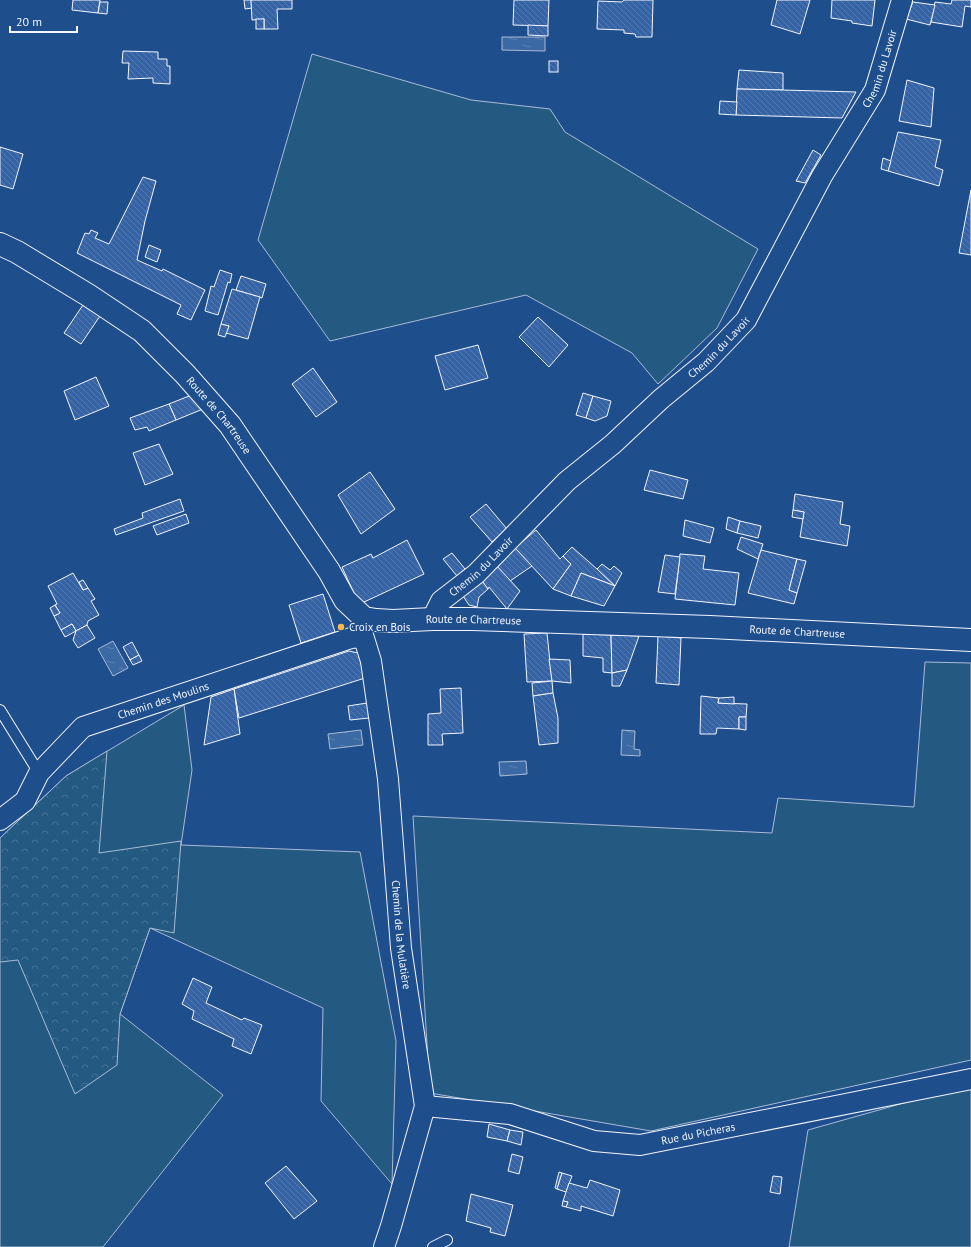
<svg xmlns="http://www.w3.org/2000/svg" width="971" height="1247" font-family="'PT Sans',sans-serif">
<defs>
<pattern id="forest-crowns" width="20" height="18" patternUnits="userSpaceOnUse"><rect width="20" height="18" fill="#245a82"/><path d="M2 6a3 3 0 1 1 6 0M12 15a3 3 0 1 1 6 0" fill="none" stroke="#447295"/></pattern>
<pattern id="water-ripples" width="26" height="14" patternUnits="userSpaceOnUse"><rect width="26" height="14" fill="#3b69a3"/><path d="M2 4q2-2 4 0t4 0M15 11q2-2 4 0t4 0" fill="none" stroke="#587fb1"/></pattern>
<pattern id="building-back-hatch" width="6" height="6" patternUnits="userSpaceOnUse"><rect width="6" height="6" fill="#3563a3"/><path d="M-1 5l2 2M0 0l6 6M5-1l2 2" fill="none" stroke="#537ab1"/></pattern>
</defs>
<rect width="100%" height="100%" fill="#1f4e8c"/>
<g fill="#245a82" stroke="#a8bbd7">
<path d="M312,54L471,100L550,109L565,132L758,249L717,328L658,384L632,353L526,295L330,341L258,240Z"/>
<path d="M925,662L971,663V1060L651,1131L430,1093L413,816L772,833L778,798L914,807Z"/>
<path d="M184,705L192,770L181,845L360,852L396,1041L392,1184L321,1101L323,1008L150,928L120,1014L223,1095L103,1247H0V838L66,776Z"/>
<path d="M971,1084V1247H789L808,1130Z"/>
</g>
<path fill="url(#forest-crowns)" stroke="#a8bbd7" d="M107,751L99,853L181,841L174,933L150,928L120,1014L117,1065L75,1094L18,960L0,962V838L66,776Z"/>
<g fill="url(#water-ripples)" stroke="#a8bbd7">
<path d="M502,37H545V51L502,50Z"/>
<path d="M113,641L128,668L113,676L98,649Z"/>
<path d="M361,730L363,745L330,749L328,734Z"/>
<path d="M622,730L635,731L634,749L640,750V756L621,755Z"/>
<path d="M526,761L527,774L500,776L499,762Z"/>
</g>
<g fill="url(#building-back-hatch)" stroke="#f2f6ff">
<path d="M73,0H100L98,13L72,10Z"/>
<path d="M244,0H251L252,8L245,9Z"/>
<path d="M251,0H292V9H277L278,29H264V19L252,20Z"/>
<path d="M514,0H549L548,26L513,25Z"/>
<path d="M624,0H653L652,37H636L635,34L624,33V30L597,29L598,1L622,2Z"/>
<path d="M777,0H810L800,34L771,25Z"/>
<path d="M832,0H875L872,26L852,23V21L831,18Z"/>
<path d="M952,0H971V7L965,6L962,27L931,22L935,2L951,4Z"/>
<path d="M100,2H108L107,14L98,13Z"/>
<path d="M913,2L935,5L930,25L906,19Z"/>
<rect x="256" y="19" width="8" height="10"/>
<path d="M528,25L548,26V36L528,35Z"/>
<path d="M123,51L158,52V59H167V66H170V84L153,83V78L128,79L129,63H122Z"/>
<rect x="549" y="61" width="9" height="11"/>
<path d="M739,70L783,73V90L737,89Z"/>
<path d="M907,80L934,88L931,127L899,121Z"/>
<path d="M737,89L783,90L856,92L842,118L736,115Z"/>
<path d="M720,101L737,102L736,115L719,114Z"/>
<path d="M898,132L941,140L935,167L943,170L939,186L888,171Z"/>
<path d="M0,147L23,154L13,189L0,185Z"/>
<path d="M813,150L821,155L805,183L796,181Z"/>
<path d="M883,158L891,161L888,171L881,169Z"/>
<path d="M143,177L156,181L145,221L137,260L162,271L163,269L205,290L191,320L177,314L181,305L77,253L85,233L89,234L91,230L98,233L95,238L109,244Z"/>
<path d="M971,190V255L959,253Z"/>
<path d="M149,245L161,250L157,262L145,257Z"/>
<path d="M220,270L232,274L230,283L228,282L218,315L205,311L211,286L214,287Z"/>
<path d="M241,276L266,284L262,298L236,290Z"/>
<path d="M232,289L260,297L248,339L226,333L229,326L221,324Z"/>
<path d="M83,305L100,316L81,344L64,333Z"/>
<path d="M538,317L568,345L549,367L519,337Z"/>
<path d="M221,324L229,326L225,337L218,335Z"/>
<path d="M478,345L488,378L445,390L435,356Z"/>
<path d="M313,368L337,402L316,417L292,384Z"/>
<path d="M96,377L109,406L75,420L64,391Z"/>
<path d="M583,393L593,396L586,418L576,415Z"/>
<path d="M194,394L203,409L176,420L169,404Z"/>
<path d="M593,396L611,401L607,416L595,421L586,418Z"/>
<path d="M169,404L176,420L149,431L147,427L135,430L130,418Z"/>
<path d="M159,444L173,474L145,485L133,453Z"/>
<path d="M650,470L688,480L683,499L644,490Z"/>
<path d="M370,472L395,509L361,534L338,495Z"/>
<path d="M795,494L843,502L840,524L850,526L847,546L800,537L804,512L793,510Z"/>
<path d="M180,499L184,511L116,535L114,529L143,518L142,513Z"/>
<path d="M486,504L507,529L492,542L470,517Z"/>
<path d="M793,510L804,512L803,519L792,517Z"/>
<path d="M186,514L189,523L157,535L153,526Z"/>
<path d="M728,517L740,521L737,533L726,529Z"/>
<path d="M685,520L714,528L710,543L683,536Z"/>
<path d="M740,521L761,526L758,538L737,533Z"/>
<path d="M536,530L560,559L563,556L571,564L553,589L515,548Z"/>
<path d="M741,537L763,544L758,559L737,549Z"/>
<path d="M407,540L424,574L362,603L358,602L342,567L371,554L373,558Z"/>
<path d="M572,547L597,569L615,586L581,573L571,596L553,589L571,564L563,556Z"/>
<path d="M515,548L532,566L510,581L495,564Z"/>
<path d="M761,550L797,559L789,590L797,593L794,604L748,593Z"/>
<path d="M452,553L465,569L457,576L443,559Z"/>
<path d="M680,554L705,556L703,569L739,573L735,605L675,599Z"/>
<path d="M665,555L680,557L675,594L658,592Z"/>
<path d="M797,559L806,561L797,593L789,590Z"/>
<path d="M495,564L520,591L507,609L489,587L488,589L479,577Z"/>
<path d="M602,564L610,570L614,566L622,573L615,586L597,569Z"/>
<path d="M73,573L83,590L88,588L95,599L91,601L99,615L88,621L87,625L76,631L72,624L61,630L54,616L60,613L55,605L57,604L48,586Z"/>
<path d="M581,573L615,586L604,606L571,596Z"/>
<path d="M479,577L488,589L479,597L477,607L469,605L461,593Z"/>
<path d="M83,580L88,588L83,590L79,582Z"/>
<path d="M323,594L335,632L301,643L289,605Z"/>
<path d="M55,605L60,613L54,616L50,608Z"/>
<path d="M72,624L76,631L65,637L61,630Z"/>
<path d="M87,625L95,638L78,648L73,640L76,631Z"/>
<path d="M547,633L552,681L527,682L524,634Z"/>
<path d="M583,634L611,635L612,673L603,672V658L583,656Z"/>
<path d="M611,635L639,636L627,670L612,673Z"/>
<path d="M658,636L681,638L679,685L656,683Z"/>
<path d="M132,642L139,655L130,660L123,647Z"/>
<path d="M349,651L358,653L365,678L239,718L234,689Z"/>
<path d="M139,655L142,661L133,665L130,660Z"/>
<path d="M549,659L570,660L571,683L552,681Z"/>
<path d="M627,670L620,686H612V673Z"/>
<path d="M552,681L553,693L533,696L532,683Z"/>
<path d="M461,688L463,733L442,734L443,745H428V714L441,713L440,689Z"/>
<path d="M234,689L240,734L204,745L211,697Z"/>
<path d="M553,693L558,718V743L539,745L533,696Z"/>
<path d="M701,696L719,698L718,703L747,704L746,717H739V729L717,728L716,734H700Z"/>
<path d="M734,697V704L718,703L719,698Z"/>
<path d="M367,703L369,718L350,720L348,706Z"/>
<path d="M739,717H746V730L739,729Z"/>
<path d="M193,978L212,987L206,1003L242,1020L244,1018L262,1025L251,1054L232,1046L234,1039L192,1019L194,1011L182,1004Z"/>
<path d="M489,1124L510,1130L507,1141L487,1137Z"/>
<path d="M510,1130L523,1132L521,1145L507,1141Z"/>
<path d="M512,1154L523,1157L519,1174L508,1171Z"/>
<path d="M286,1166L317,1201L294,1219L265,1183Z"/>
<path d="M559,1172L562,1173L557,1189L555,1188Z"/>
<path d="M562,1173L572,1176L566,1192L557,1189Z"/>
<path d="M773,1176L782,1177L780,1194L770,1192Z"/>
<path d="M590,1180L620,1190L613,1216L581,1206V1211L566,1207L568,1202L563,1201L569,1183L587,1188Z"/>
<path d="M471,1194L513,1205L505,1236L490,1232L491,1228L466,1221Z"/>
<path d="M563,1201L568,1202L566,1207L562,1206Z"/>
</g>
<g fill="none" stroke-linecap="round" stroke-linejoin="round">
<defs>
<g id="service">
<path d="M0,710L39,773"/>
<path d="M433,1247L447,1240"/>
</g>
<g id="minor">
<path id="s1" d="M364,618L362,632L371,661L388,779L401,948L425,1106L391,1226L384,1247"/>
<path id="s2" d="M432,619L441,601L476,574L567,481L613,444L661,399L706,362L746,320L822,176L875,90L902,0"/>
<path id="s3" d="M0,820L25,801L39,773L83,727L351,638L363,637"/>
<path id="s4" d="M425,1106L510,1114L594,1141L640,1145L971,1079"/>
</g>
<g id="secondary">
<path id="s5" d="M0,244L17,252L88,295L142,331L185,374L230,425L329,571L345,600L364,618L376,620L393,621L432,619H472L710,627L971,640"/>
</g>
</defs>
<use href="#service" stroke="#f2f6ff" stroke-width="12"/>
<use href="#minor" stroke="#f2f6ff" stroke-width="22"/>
<use href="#secondary" stroke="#f2f6ff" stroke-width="24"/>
<use href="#service" stroke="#1f4e8c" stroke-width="10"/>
<use href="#minor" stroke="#1f4e8c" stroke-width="20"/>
<use href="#secondary" stroke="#1f4e8c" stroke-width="22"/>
</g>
<circle fill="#ffb74d" stroke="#1f4e8c" stroke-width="1.5" cx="341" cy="627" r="4"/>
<g text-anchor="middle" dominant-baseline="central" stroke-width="3" stroke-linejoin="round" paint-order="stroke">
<g font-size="11" fill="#f2f6ff" stroke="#1f4e8c">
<text stroke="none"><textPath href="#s2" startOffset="721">Chemin du Lavoir</textPath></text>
<text stroke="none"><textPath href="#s2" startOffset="397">Chemin du Lavoir</textPath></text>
<text stroke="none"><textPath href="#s5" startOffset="281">Route de Chartreuse</textPath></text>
<text stroke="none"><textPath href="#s2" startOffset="73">Chemin du Lavoir</textPath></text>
<text stroke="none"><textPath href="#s5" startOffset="641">Route de Chartreuse</textPath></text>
<text stroke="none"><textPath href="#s5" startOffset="965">Route de Chartreuse</textPath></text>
<text stroke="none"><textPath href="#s3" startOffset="211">Chemin des Moulins</textPath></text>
<text stroke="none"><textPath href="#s1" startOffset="320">Chemin de la Mulatière</textPath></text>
<text stroke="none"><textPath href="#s4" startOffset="279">Rue du Picheras</textPath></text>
</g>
<g font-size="11" fill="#f2f6ff" stroke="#1f4e8c" text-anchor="start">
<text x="349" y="627">Croix en Bois</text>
</g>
</g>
<path d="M10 26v6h67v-6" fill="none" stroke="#f2f6ff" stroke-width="2"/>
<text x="16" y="26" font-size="12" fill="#f2f6ff" stroke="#1f4e8c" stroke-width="3" paint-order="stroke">20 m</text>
</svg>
